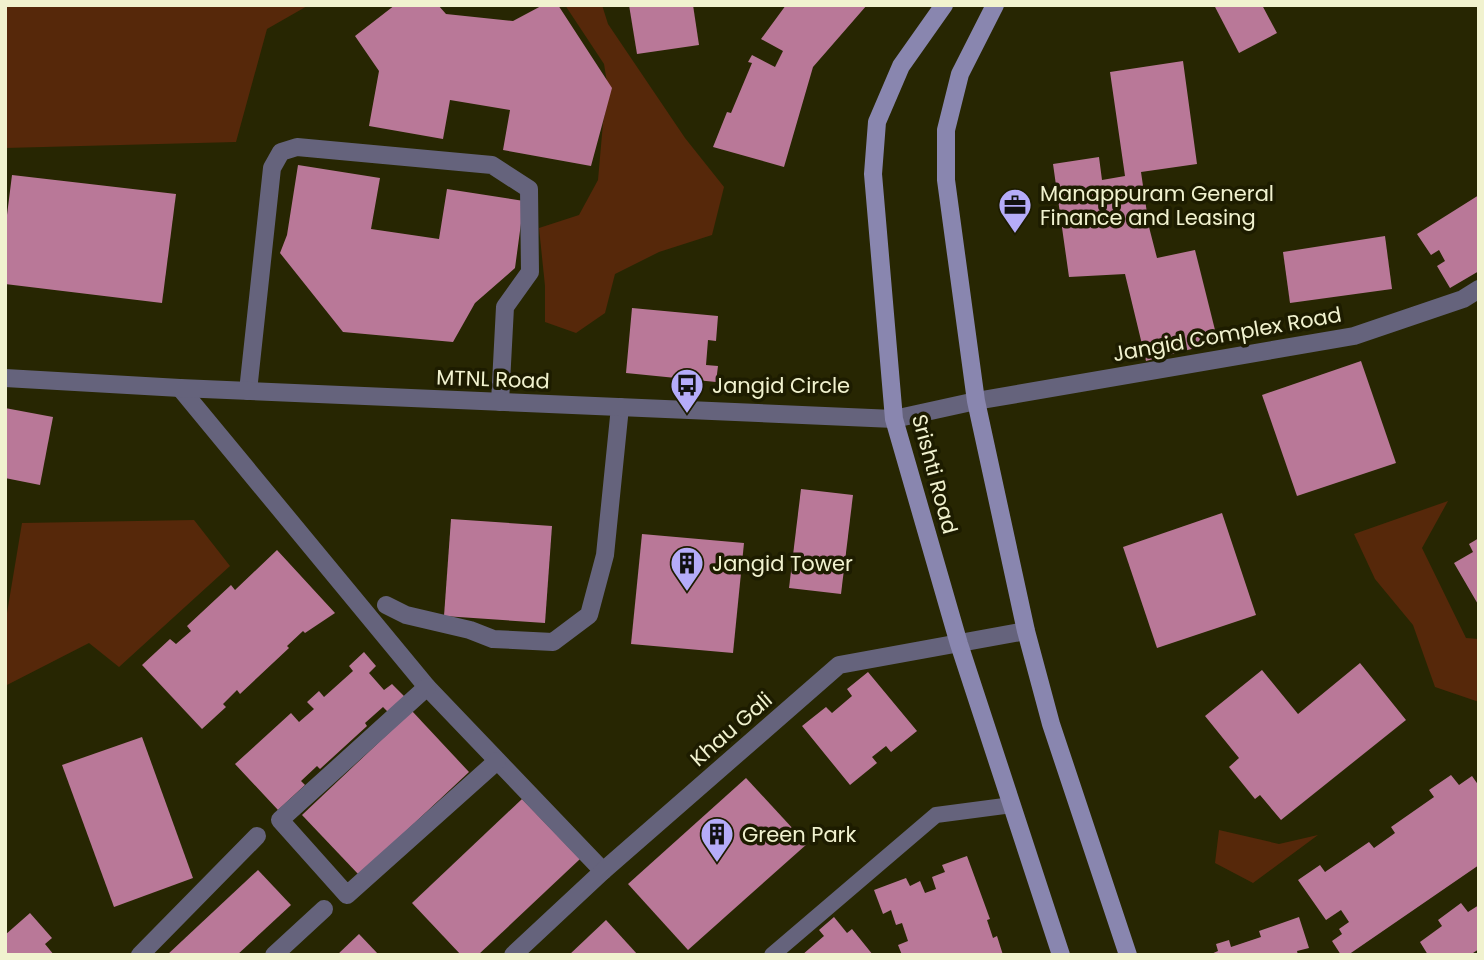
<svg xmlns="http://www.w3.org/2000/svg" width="1484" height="960" font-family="Poppins,sans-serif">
<rect width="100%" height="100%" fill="#272602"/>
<g fill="#56280a">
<path d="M5,5H309L267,29L236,142L5,148Z"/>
<path d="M565,5H602L608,24L685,138L724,187L712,235L659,252L615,274L605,313L576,333L545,322V286L539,228L579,215L598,180L603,123L609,95L604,64Z"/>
<path d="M1448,501L1422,548L1466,638L1479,639V702L1435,687L1413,625L1375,579L1354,534Z"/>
<path d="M194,520L230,566L119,667L89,643L5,686V625L22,523Z"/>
<path d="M1219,830L1279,844L1318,835L1253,883L1215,863Z"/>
</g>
<g fill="#b97898">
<path d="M395,5H438L446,14L513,21L543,5H558L612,88L591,166L503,150L510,110L450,100L443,139L369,126L379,71L355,36Z"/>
<path d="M629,5H693L699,45L637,54Z"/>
<path d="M786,5H867L813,67L784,167L713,147L727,112L731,113L752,63L748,62L752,55L775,67L783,51L761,39Z"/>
<path d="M1214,5H1262L1277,33L1239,53Z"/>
<path d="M1183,61L1197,164L1141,172L1149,227L1157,258L1195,250L1218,342L1146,361L1125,274L1069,277L1053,164L1099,157L1102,180L1125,176L1110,72Z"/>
<path d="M298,165L380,178L371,229L439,239L447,189L524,201L515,268L475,303L453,342L343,332L280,253L287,235Z"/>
<path d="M12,175L176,194L162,303L5,284V231Z"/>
<path d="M1479,195V271L1450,288L1437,266L1445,261L1439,250L1431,255L1417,234Z"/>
<path d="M1385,236L1392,289L1290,303L1283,252Z"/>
<path d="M632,308L718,316L716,341L708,340L706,365L718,366L716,382L626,373Z"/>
<path d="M1361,361L1396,463L1297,496L1262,395Z"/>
<path d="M5,408L53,417L40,485L5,478Z"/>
<path d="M801,489L853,495L841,594L789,588Z"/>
<path d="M1222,513L1256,615L1157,648L1123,547Z"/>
<path d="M451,519L552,526L545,623L444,616Z"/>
<path d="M642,534L744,543L733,653L631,644Z"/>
<path d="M1479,538V606L1454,563L1473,552L1469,544Z"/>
<path d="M277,550L335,613L305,633L303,631L287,646L289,648L240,694L237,690L223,704L226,707L202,729L142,665L170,639L176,644L191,631L187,626L231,585L235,590Z"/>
<path d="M364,652L376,666L369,673L384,690L392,684L405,697L388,712L383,707L365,723L367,726L320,769L317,766L301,781L305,785L278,810L235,764L291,713L299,722L314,709L307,702L319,691L324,697L353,671L349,666Z"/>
<path d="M1360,663L1406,720L1281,820L1260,795L1255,799L1229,767L1239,758L1205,716L1262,670L1298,714Z"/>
<path d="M868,672L917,731L891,752L886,746L872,757L877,763L850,785L802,726L826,707L832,713L852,696L847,689Z"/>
<path d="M412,711L469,772L359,875L302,815Z"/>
<path d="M142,737L193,878L114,907L62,765Z"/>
<path d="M1451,775L1459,785L1472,776L1479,786V865L1348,955H1341L1332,941L1342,934L1339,929L1349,922L1341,910L1326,920L1298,880L1320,865L1325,872L1369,842L1374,848L1395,833L1391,827L1434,797L1429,790Z"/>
<path d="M746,778L807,844L688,950L628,884Z"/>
<path d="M522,799L580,859L478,955H461L412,903Z"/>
<path d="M967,856L990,919L987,920L993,938L997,936L1003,955H902L898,945L908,941L902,923L896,925L891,910L883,914L874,890L906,878L910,886L920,881L925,893L936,889L932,877L945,872L942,865Z"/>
<path d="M258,870L291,905L237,955H167Z"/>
<path d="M1461,903L1468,912L1479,905V949L1470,955H1428L1420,942L1442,926L1438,920Z"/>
<path d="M30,913L52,938L45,944L54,955H5V935Z"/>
<path d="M834,917L847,933L852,929L873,955H802L824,936L819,930Z"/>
<path d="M1299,917L1309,948L1297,951L1298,955H1209L1218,951L1216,944L1229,940L1231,947L1261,937L1259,931Z"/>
<path d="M606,920L638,955H569Z"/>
<path d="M359,934L379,955H337Z"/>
</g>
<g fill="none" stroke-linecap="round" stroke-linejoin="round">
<path stroke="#65637c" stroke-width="16" d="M772,955L936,815L1012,805"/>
<g stroke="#65637c" stroke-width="18">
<path d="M180,388L427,687L603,871"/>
<path d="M248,391L272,168L281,152L297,147L492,165L529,189L530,272L505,307L500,402"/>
<path d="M976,401L1354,336L1463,299L1479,289"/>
<path d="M386,605L406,615L470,630L493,639L553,642L589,615L605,555L620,407"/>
<path d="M427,687L280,820L347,895L497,761"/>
<path d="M140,955L257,836"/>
<path d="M274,955L324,909"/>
<path d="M513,955L603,871L839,665L1026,631"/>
</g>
<path stroke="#65637c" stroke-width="18" d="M5,378L180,388L894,419L976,401"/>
<g stroke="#8986af" stroke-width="18">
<path d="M944,5L901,66L877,122L873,174L894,419L959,644L1061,955"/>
<path d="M995,5L960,74L946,130V180L976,401L1026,631L1051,724L1128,955"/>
</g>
</g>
<defs>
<symbol id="office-pin" viewBox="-11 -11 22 30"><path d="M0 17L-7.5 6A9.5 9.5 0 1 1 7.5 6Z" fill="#b5acf9" stroke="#1d1c00"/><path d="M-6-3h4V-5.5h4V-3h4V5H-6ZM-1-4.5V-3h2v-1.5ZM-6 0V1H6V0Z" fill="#111"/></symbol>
<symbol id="bus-pin" viewBox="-11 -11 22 30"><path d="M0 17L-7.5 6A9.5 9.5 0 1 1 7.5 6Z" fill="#b5acf9" stroke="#1d1c00"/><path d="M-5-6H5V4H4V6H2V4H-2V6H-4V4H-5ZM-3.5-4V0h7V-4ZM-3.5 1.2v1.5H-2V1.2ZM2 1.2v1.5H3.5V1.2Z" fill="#111"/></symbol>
<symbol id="building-pin" viewBox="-11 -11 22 30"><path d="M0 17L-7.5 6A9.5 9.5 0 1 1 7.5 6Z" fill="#b5acf9" stroke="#1d1c00"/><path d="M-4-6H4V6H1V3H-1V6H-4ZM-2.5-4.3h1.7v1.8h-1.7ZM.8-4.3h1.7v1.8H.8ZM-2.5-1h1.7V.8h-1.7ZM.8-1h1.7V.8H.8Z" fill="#111"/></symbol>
</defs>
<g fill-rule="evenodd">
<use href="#office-pin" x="996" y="186" width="38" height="52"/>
<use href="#bus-pin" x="668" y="366" width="38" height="52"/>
<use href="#building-pin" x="668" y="544" width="38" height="52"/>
<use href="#building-pin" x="698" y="815" width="38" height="52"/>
</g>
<g text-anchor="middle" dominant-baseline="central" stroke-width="7" stroke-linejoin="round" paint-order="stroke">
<g font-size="21" fill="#f1f2cf" stroke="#1d1c00" text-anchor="start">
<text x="1040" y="193">Manappuram General<tspan x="1040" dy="24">Finance and Leasing</tspan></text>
<text x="712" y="385">Jangid Circle</text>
<text x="712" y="563">Jangid Tower</text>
<text x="742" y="834">Green Park</text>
</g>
<g font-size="21" fill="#f1f2cf" stroke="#1d1c00">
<text transform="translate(1227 334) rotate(-10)">Jangid Complex Road</text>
<text transform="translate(493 379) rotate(2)">MTNL Road</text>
<text transform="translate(935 474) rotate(75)">Srishti Road</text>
<text transform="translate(731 729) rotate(-41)">Khau Gali</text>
</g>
</g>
<rect width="1484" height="960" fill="none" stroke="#f1f2cf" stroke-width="14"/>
</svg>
